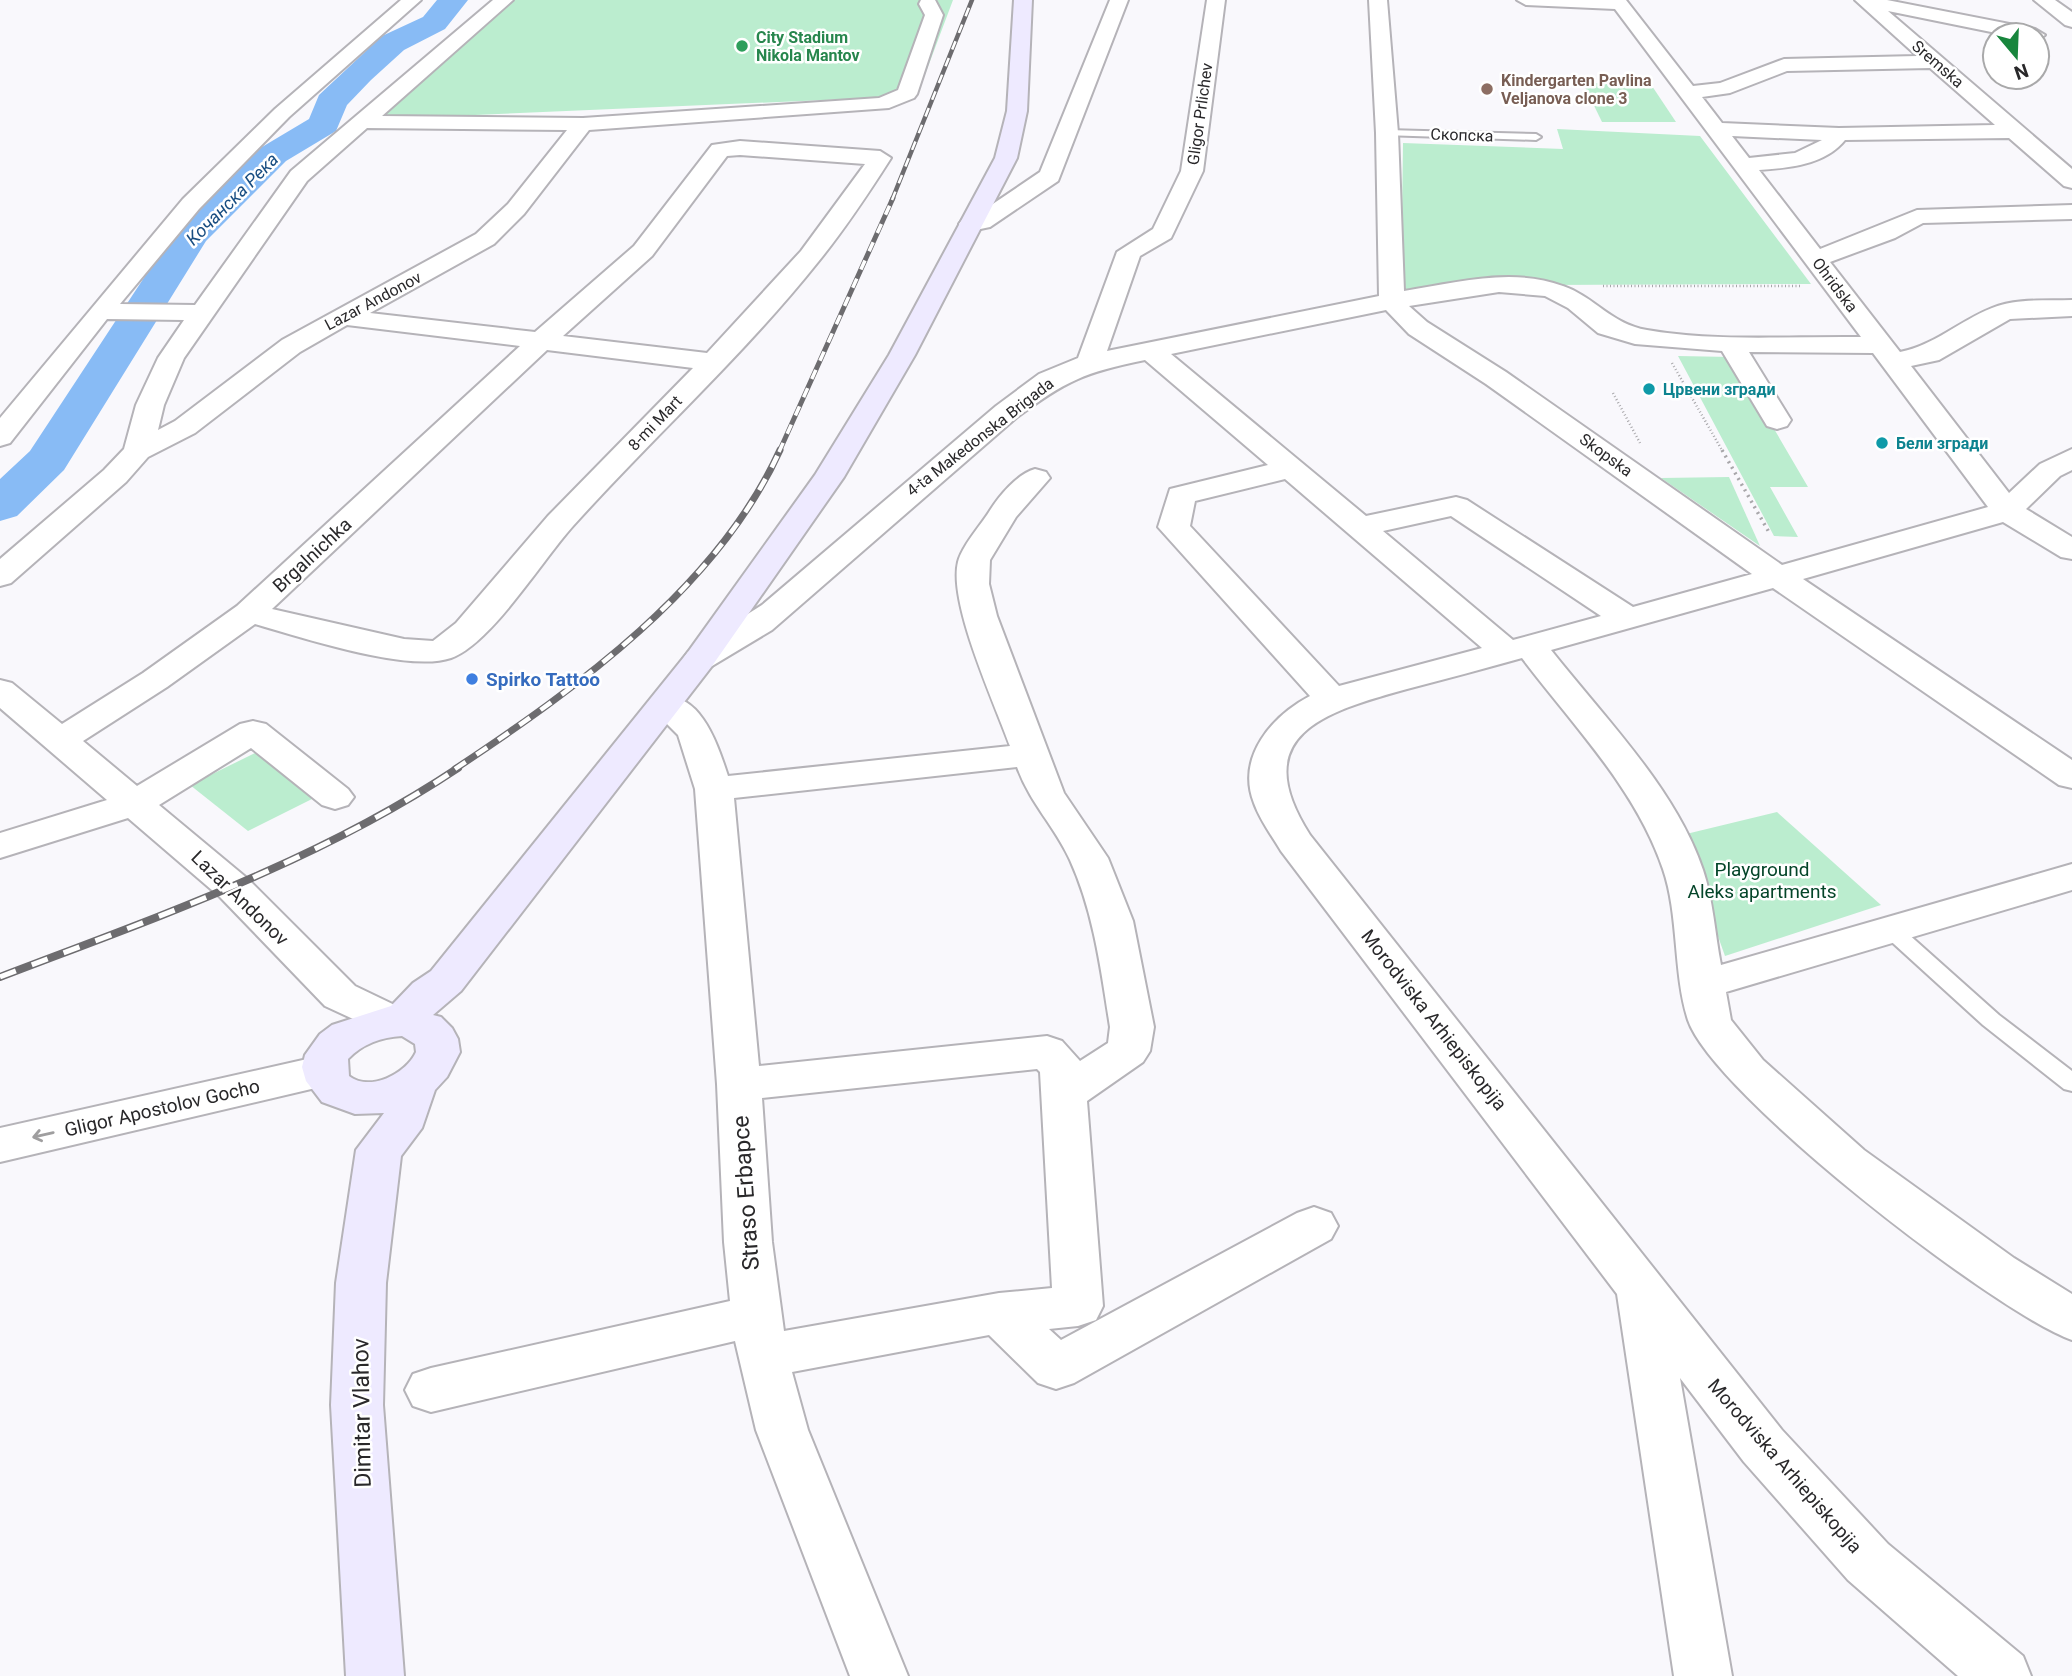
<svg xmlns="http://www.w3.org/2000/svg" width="2072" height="1676" font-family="Roboto,sans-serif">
<rect width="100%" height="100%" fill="#f9f8fc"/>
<g fill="#bbedcf">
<path d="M502,0H953L917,96L381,119Z"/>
<path d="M1583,83H1650L1676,122H1602Z"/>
<path d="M1557,129L1700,136L1811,284L1543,285L1401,293L1403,143L1563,149Z"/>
<path d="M1678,356L1732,357L1808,487H1770L1798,537L1774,536Z"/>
<path d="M1729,477L1760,546L1661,478Z"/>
<path d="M255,753L314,798L248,831L190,785Z"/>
<path d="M1777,812L1881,905L1725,956L1682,835Z"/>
</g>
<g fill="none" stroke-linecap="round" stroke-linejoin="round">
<path fill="#88bbf5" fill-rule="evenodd" d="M437,0H468L445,29L404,50L371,80L347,105L336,131L286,161L206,241L64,470L17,516L0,521V479L30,451L178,226L262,147L309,119L319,95L382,36L423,17Z"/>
<defs>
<g id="lane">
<path d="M1387,130L1536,134L1541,137L1536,140L1383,135V131Z"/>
<path d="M1890,922L1897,924L1999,1015L2072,1071V1091L2064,1089L1983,1025L1883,934L1880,929Z"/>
</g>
<g id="street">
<path d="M401,0H421L289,117L199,209L120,304L195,305L291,171L493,0H513L382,116L583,118L879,98L898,90L925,15L919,4L921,0H935L943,15L917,94L914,98L889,108L589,130L524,214L494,244L370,313L535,332L634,246L712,145L740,141L880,151L891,158C868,194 845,229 818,262C743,356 653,437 573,526C543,559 491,644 451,658C408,673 301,637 255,624L167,687L83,741L137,786L240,724L253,721L266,724L348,789L354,797L348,805L335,809L322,805L251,748L159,805L248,879L355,986L405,1010L411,1021L405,1032L390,1036L325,1006L220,897L128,818L0,858V833L107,800L0,708V680L12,683L62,724L143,673L237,606L520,346L347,325L300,352L195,433L148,457L126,482L11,583L0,586V559L104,470L124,449L136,405L158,358L184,320L107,319L10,443L0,446V418L183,199L275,109ZM367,128L567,130L508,204L476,234L282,340L175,421L158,430L164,405L184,358L307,181ZM740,155L865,164L801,251L707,353L563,336L652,256L727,156ZM547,350L693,368L548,516L456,623L433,641L404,639L272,609Z"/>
<path d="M1110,0H1128L1058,181L990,227L971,231L963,229L959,224L963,219L975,216L1040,172Z"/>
<path d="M1207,0H1225L1203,171L1171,238L1140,256L1107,351L1379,296L1376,133L1369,0H1387L1398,133L1404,291C1456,283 1512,267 1563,286C1595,297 1611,324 1647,330C1716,342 1790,336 1861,337L1615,9L1526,5L1517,0H1626L1693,86L1720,83L1784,59L1917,56L1855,0H1887L2035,29L2045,35L2037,40V35H2006L1888,11L2072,169V188L2064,186L2009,138L1845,140C1825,165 1788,168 1759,170L1820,249L1917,210L2072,205V219L1923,223L1895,238L1830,262L1900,352C1935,345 1959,321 1992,308C2016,298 2046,301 2072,300V316L2010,319L1939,360L1911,366L2009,493L2040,464L2072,449V470L2060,476L2026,509L2072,537V559L2061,557L2003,522L1803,579L2072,760V788L2059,785L1773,588L1551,650C1603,716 1676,789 1703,870C1713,899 1715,934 1721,965L2072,864V890L1726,992L1731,1020L1763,1060L1864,1150L2014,1258L2072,1294V1340C1997,1314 1713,1094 1688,1020C1673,974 1679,915 1663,869C1636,789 1572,724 1522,658C1483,669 1445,679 1407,689C1324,712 1246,735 1310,835L1782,1430L1888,1544L2023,1656L2031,1676H1958L1848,1580L1744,1462L1680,1378L1732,1676H1674L1617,1294L1281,851C1272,836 1260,820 1254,803C1236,757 1272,716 1310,696L1158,527L1170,489L1268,465L1145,360C1085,372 1065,381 1016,418L772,630L712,666L700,669L688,666L683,659L688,652L762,605L996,406L1039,374L1078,358L1117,252L1153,229L1181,171ZM1930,68L1995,125L1839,128L1722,123L1702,97L1730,93L1787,71ZM1732,136L1822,140L1795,153L1749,158ZM1499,292L1545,296L1568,308L1598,333L1635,344L1722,351L1767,426L1777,429L1787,426L1791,420L1749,352L1873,353L1988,507L1782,565L1506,372L1427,322L1409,306ZM1386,310L1409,334L1486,384L1752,574L1633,607L1467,500L1456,497L1366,516L1171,354ZM1285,479L1482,648L1339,686L1190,526L1195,501ZM1451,516L1601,616L1513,640L1383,531Z"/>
<path d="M2034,0H2055L2072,12V27L2065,25Z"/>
<path d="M1035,469L1046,472L1050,478L1016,517L990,560L989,584L997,616L1064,793L1108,858L1133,921L1154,1027L1150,1051L1143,1062L1087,1101L1103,1306L1096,1320L1078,1326L1049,1329L1061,1340L1297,1213L1314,1207L1331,1213L1338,1226L1331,1239L1074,1383L1056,1389L1038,1383L989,1335L792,1372L808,1430L908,1676H850L756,1430L735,1341L431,1412L413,1406L405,1390L413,1374L431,1368L730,1301L724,1242L717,1084L695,789L678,735L648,705L654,698C699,686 717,743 728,776L1010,746C995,704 948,603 958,562C962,546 980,526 989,512C999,496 1017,474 1035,469ZM1017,767C1030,803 1055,827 1070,860C1094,913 1101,970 1110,1027L1108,1043L1080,1061L1062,1041L1047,1036L759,1066L734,798ZM1037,1069L1040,1072L1052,1288L999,1293L784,1331L772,1242L762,1098Z"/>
<path d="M325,1055L341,1060L347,1071L341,1082L0,1162V1128Z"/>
</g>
<path id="secondary" d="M1014,0H1032L1027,111L1017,158L915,355L844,477L712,666L461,991L433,1015L441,1017L452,1028L458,1039L460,1052L447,1077L435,1090L422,1128L401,1156L386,1283L383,1405L404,1676H346L331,1405L336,1283L356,1150L384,1113L355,1114L322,1102L306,1081L302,1067L305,1055L320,1034L332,1025L391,1006L413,983L431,971L688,652L815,475L889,355L995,158L1007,111ZM402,1036L415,1044L416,1052C406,1074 370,1092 349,1076L348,1059C362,1044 382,1037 402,1036Z"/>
</defs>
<use href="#lane" stroke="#b5b3b8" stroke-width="4"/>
<use href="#street" stroke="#b5b3b8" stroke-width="4"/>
<use href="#secondary" stroke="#b5b3b8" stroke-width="4"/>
<g stroke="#a8a7aa" stroke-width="2.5" stroke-dasharray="1 2.5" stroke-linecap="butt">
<path d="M1603,286H1801"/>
<path d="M1672,363L1723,452"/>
<path d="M1613,393L1640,443"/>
</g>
<path stroke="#a8a7aa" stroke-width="3.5" stroke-dasharray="2 4.5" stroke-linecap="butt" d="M1722,450L1770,534"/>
<use href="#lane" fill="#fff" fill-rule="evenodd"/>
<use href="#street" fill="#fff" fill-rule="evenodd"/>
<use href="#secondary" fill="#eeeaff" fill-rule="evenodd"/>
<defs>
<path id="rail-far3" d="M892,200L972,0"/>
<path id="rail-far2" d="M779,452L893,198"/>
<path id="rail-far1" d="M455,769C577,688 718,587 780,450"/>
<path id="rail" d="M0,977C157,917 317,862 458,768"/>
</defs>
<use href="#rail-far3" stroke="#6d6c6f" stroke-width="4.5"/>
<use href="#rail-far2" stroke="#6d6c6f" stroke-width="5"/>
<use href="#rail-far1" stroke="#6d6c6f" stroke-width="7"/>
<use href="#rail" stroke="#6d6c6f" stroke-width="8"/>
<use href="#rail-far3" stroke="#fff" stroke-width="2.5" stroke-dasharray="9" stroke-linecap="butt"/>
<use href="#rail-far2" stroke="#fff" stroke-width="3.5" stroke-dasharray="10" stroke-linecap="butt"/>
<use href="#rail-far1" stroke="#fff" stroke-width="4.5" stroke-dasharray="13" stroke-linecap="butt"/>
<use href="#rail" stroke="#fff" stroke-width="5" stroke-dasharray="17" stroke-linecap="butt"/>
</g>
<defs><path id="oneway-shaft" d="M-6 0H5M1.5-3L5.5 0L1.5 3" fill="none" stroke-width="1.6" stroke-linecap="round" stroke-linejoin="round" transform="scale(1.75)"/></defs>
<use stroke="#9f9e9f" href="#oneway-shaft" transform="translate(43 1135) rotate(167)"/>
<circle fill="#2e9e5b" stroke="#fff" stroke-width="2.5" cx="742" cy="46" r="7"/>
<circle fill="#8d6e63" stroke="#fff" stroke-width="2.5" cx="1487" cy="89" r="7"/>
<g fill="#0f9aa8" stroke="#fff" stroke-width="2.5">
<circle cx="1649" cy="389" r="7"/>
<circle cx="1882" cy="443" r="7"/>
</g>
<circle fill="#3f7fe0" stroke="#fff" stroke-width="2.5" cx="472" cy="679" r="7"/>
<g text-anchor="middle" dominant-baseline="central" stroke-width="5" stroke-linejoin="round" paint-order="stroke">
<g font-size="16" font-weight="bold" fill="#27864d" stroke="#fff" text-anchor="start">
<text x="756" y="37">City Stadium<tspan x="756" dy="18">Nikola Mantov</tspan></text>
</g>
<g font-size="16" fill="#29282a" stroke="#fff">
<text transform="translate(1938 64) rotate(41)">Sremska</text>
<text transform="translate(1200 114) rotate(-82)">Gligor Prlichev</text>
<text transform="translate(1462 135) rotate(2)">Скопска</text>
<text transform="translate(1835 285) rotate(53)">Ohridska</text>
<text transform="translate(373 301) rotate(-28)">Lazar Andonov</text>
<text transform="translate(655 423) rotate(-46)">8-mi Mart</text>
<text transform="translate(980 437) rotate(-38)">4-ta Makedonska Brigada</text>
<text transform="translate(1606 455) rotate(36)">Skopska</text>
</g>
<g font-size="16" font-weight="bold" fill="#785e54" stroke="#fff" text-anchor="start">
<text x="1501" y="80">Kindergarten Pavlina<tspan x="1501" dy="18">Veljanova clone 3</tspan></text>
</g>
<g font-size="16" font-weight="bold" fill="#0d838f" stroke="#fff" text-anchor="start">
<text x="1663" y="389">Црвени згради</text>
<text x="1896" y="443">Бели згради</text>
</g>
<g font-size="18" font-style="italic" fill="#184d81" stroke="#fff">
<text transform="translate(232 199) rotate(-45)">Кочанска Река</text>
</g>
<g font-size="19" fill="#29282a" stroke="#fff">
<text transform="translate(312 555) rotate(-43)">Brgalnichka</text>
<text transform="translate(240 898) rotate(44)">Lazar Andonov</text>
<text transform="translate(1434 1020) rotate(52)">Morodviska Arhiepiskopija</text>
<text transform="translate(162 1108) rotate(-13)">Gligor Apostolov Gocho</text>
<text transform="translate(1785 1466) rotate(49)">Morodviska Arhiepiskopija</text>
</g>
<g font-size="19" font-weight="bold" fill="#366cbe" stroke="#fff" text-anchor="start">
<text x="486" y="679">Spirko Tattoo</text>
</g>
<g font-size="19" fill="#044529" stroke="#fff">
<text x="1762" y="869">Playground<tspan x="1762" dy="22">Aleks apartments</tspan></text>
</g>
<g font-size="23" fill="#29282a" stroke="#fff">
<text transform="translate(746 1193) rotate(-94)">Straso Erbapce</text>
<text transform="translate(362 1413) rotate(-91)">Dimitar Vlahov</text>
</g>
</g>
<g transform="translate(2016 56) rotate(161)"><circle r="33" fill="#ffffff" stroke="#a9a9aa" stroke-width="2"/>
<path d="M0-5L12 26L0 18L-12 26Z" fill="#18863d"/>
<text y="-10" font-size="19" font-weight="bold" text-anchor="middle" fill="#29282a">N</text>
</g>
</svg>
